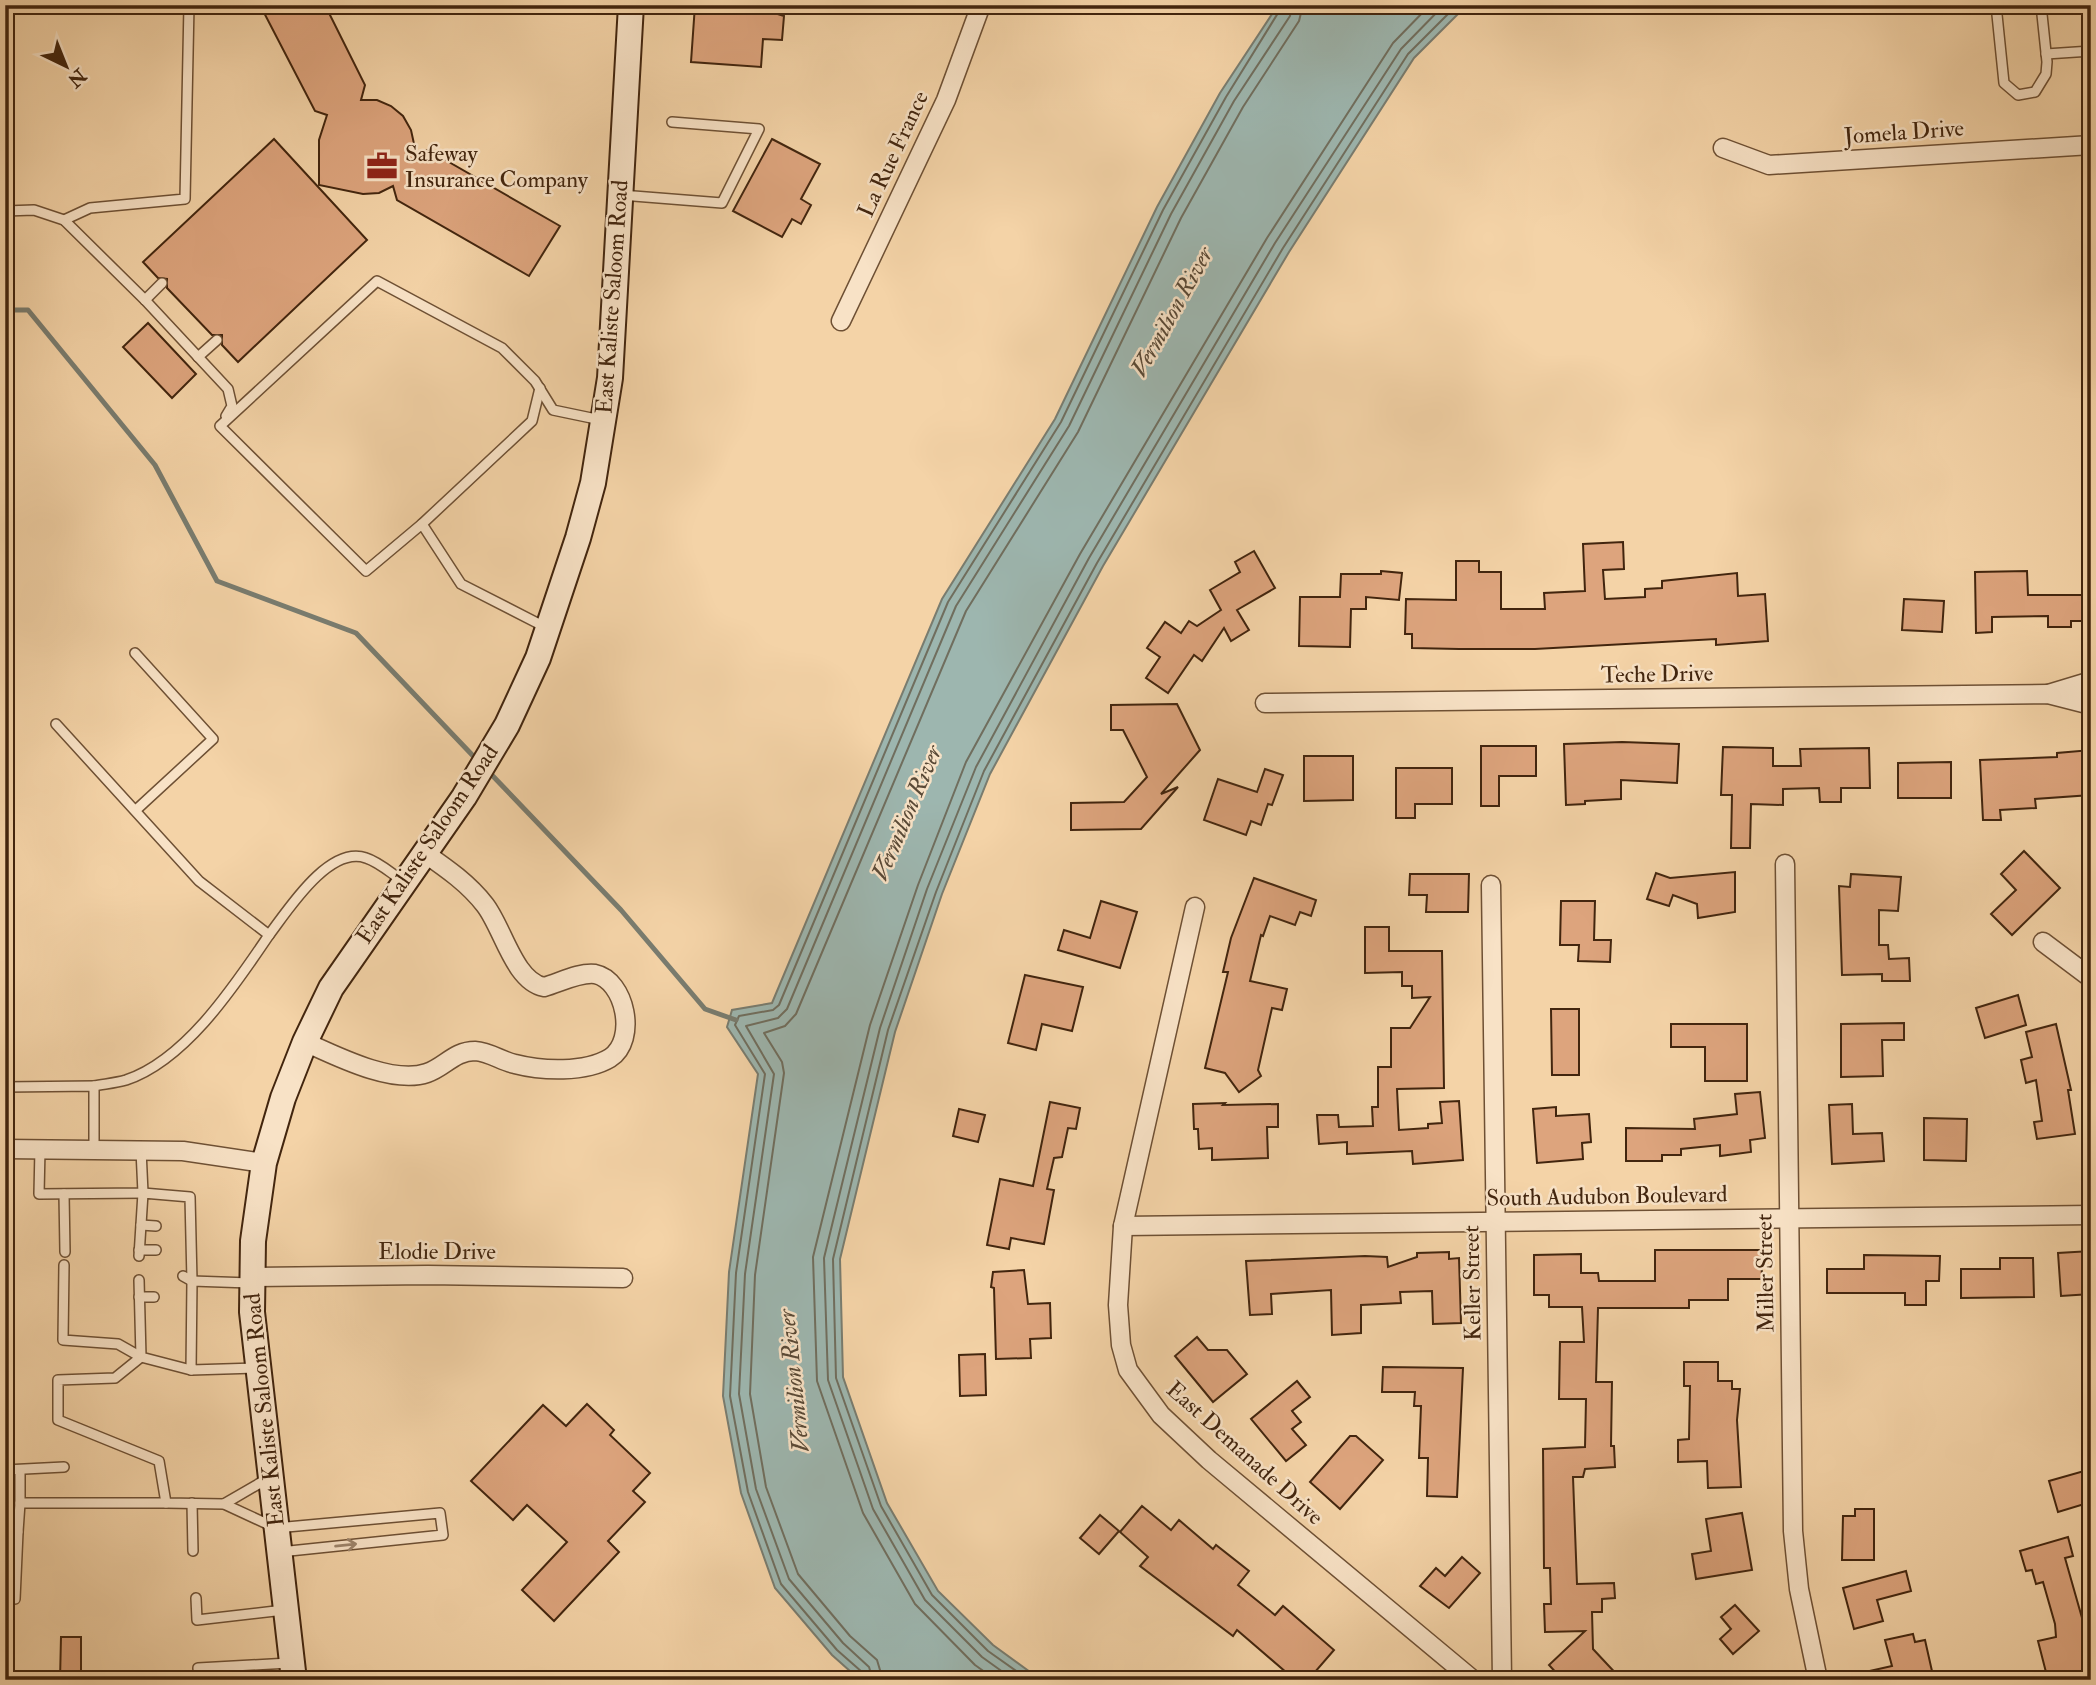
<svg xmlns="http://www.w3.org/2000/svg" width="2096" height="1685" font-family="'IM FELL Double Pica',serif">
<rect width="100%" height="100%" fill="#f4d3a7"/>
<filter id="stains"><feTurbulence type="fractalNoise" baseFrequency=".00286" numOctaves="4"/><feColorMatrix values="0 0 0 0 .2 0 0 0 0 .09 0 0 0 0 .02 0 0 0 .5 -.17"/></filter>
<radialGradient id="worn" r=".72"><stop offset=".6" stop-color="#630" stop-opacity="0"/><stop offset="1" stop-color="#630" stop-opacity=".3"/></radialGradient>
<path fill="#9db6af" stroke="#797c6f" stroke-width="2" d="M1278,5H1467L1414,58L1289,252L1103,566L990,774L942,894L895,1032L840,1259L843,1377L887,1503L938,1591L993,1645L1041,1680H860L832,1655L775,1588L741,1493L723,1396L729,1272L758,1074L727,1027L732,1010L772,1003L942,599L1055,419L1157,207L1220,93Z"/>
<g fill="none" stroke-linecap="round" stroke-linejoin="round">
<g stroke="#706e5e" stroke-width="2">
<path d="M864,1680L862,1672L837,1650L781,1584L748,1492L730,1396L736,1273L765,1074L735,1025L739,1016L773,1010L779,1005L948,602L1061,422L1163,210L1226,97L1283,5"/>
<path d="M873,1680L869,1667L843,1643L789,1579L756,1489L739,1394L745,1274L774,1074L746,1026L778,1018L787,1009L956,606L1069,426L1171,214L1234,101L1290,16L1292,5"/>
<path d="M883,1680L877,1660L850,1636L798,1574L766,1487L750,1394L755,1275L784,1073L782,1062L764,1033L785,1026L796,1014L966,611L1078,432L1181,218L1243,107L1299,21L1303,5"/>
<path d="M996,1680L975,1665L915,1604L863,1513L817,1381L813,1257L870,1025L918,885L966,762L1080,554L1267,238L1393,43L1430,5"/>
<path d="M1014,1680L982,1657L925,1600L873,1509L828,1380L824,1258L880,1028L927,889L976,767L1089,558L1275,243L1401,49L1444,5"/>
<path d="M1029,1680L988,1651L932,1595L881,1506L836,1378L833,1259L888,1030L936,892L984,771L1097,563L1283,248L1408,54L1457,5"/>
</g>
<g stroke="#797c6f" stroke-width="5">
<path d="M5,310H28L155,465L217,581L356,633L477,760"/>
<path d="M489,772L621,910L705,1009L736,1020"/>
</g>
</g>
<g fill="#dda47d" stroke="#42250e" stroke-width="2">
<path d="M260,5H325L365,85L361,100H377L391,106L403,116L411,130L416,153L428,150L560,226L529,276L397,200L393,186L379,193L363,194L319,185V140L327,115L315,111Z"/>
<path d="M695,5H765V10L784,16L782,40L763,39L761,67L691,62Z"/>
<path d="M274,139L367,240L238,362L222,345V335H212L167,288V279L158,278L143,262Z"/>
<path d="M772,139L820,164L801,199L811,205L801,224L792,219L782,237L733,211Z"/>
<path d="M148,323L196,374L172,398L123,347Z"/>
<path d="M1623,542L1624,569L1603,570L1605,599L1645,597V589L1662,588V581L1737,573L1738,596L1765,594L1768,641L1716,645V639L1535,649H1459L1412,648V634H1405L1406,599L1456,600V561H1479V572H1501V609H1545L1544,593L1585,591L1583,544Z"/>
<path d="M1254,551L1275,588L1237,610L1249,630L1231,641L1224,628L1202,661L1194,655L1168,693L1146,678L1160,657L1147,648L1165,622L1181,633L1189,621L1197,626L1221,610L1210,590L1240,572L1235,562Z"/>
<path d="M1381,571L1402,573L1399,600L1366,597V609H1351L1350,647L1299,646L1300,597H1340L1341,574H1381Z"/>
<path d="M2027,571L2028,595H2091V621H2071V627H2048V616L1992,617V632L1976,633L1975,572Z"/>
<path d="M1904,599L1944,601L1942,632L1902,630Z"/>
<path d="M1177,704L1200,750L1161,794L1178,787L1141,829L1071,830V803L1124,802L1147,777L1123,730H1111V705Z"/>
<path d="M1622,742L1679,744L1677,783L1621,780V799L1585,801V804L1566,805L1564,744Z"/>
<path d="M1481,746H1536V776H1499V806H1481Z"/>
<path d="M1723,747L1773,748V766H1801L1800,749L1869,748L1870,788H1841V802H1820L1819,788L1783,789V805L1751,804L1750,848H1731L1732,795H1721Z"/>
<path d="M2091,750V795L2035,799L2036,808L2000,810L2001,820H1983L1980,760L2057,757V753Z"/>
<path d="M1304,756H1353V800L1304,801Z"/>
<path d="M1951,762V798H1898V763Z"/>
<path d="M1396,768H1452V804H1415V818H1396Z"/>
<path d="M1265,769L1283,775L1272,805L1268,804L1261,825L1251,821L1246,835L1204,820L1218,779L1257,792Z"/>
<path d="M2024,851L2060,888L2012,935L1991,914L2016,890L2001,874Z"/>
<path d="M1735,872V912L1698,918L1697,904L1673,895L1669,906L1647,899L1656,873L1670,878Z"/>
<path d="M1410,874H1469L1468,912H1426L1427,895H1409Z"/>
<path d="M1851,874L1901,877L1898,911L1879,910V945H1888L1889,959L1909,958L1910,981H1882V974L1842,975L1839,886L1850,887Z"/>
<path d="M1254,878L1316,900L1311,916L1300,912L1295,925L1270,916L1263,936L1261,935L1250,981L1287,989L1282,1010L1272,1008L1258,1070L1261,1076L1239,1092L1225,1073L1205,1068L1228,972H1223L1231,938Z"/>
<path d="M1101,901L1137,912L1120,968L1058,950L1064,930L1090,938Z"/>
<path d="M1561,901H1595L1594,940H1611L1610,962L1578,961L1579,945H1560Z"/>
<path d="M1365,927H1389V951H1442L1444,1088L1397,1089L1399,1130L1428,1128V1124L1442,1123L1440,1102L1459,1101L1463,1160L1413,1164L1412,1151L1347,1154V1142L1319,1144L1317,1115H1338L1339,1127L1373,1126L1372,1107H1378V1067H1391V1028H1410L1430,997L1412,998V986H1402V972L1365,973Z"/>
<path d="M1025,975L1083,987L1072,1031L1042,1024L1036,1050L1008,1043Z"/>
<path d="M2018,995L2026,1025L1985,1038L1976,1008Z"/>
<path d="M1551,1009H1579V1075H1552Z"/>
<path d="M1904,1023V1040H1882L1883,1076L1841,1077V1024Z"/>
<path d="M1671,1024H1747V1081H1705V1047H1671Z"/>
<path d="M2056,1024L2071,1090H2068L2075,1134L2037,1139L2034,1122L2042,1121L2036,1080L2026,1083L2021,1060L2032,1057L2026,1032Z"/>
<path d="M1760,1092L1765,1138L1750,1140L1751,1152L1720,1156V1145L1681,1149V1155H1662V1161H1626V1128L1695,1129L1694,1119L1737,1114L1735,1094Z"/>
<path d="M1050,1102L1080,1108L1076,1129L1068,1128L1062,1157L1054,1158L1047,1189L1054,1190L1044,1244L1011,1238L1009,1249L987,1245L1000,1179L1033,1186Z"/>
<path d="M1225,1103L1223,1105L1278,1104V1127H1267L1268,1158L1212,1160V1148L1199,1149L1198,1129H1194L1193,1104Z"/>
<path d="M1852,1104L1853,1134L1882,1133L1884,1161L1832,1164L1829,1105Z"/>
<path d="M1556,1107V1116L1589,1114L1591,1142L1582,1143L1583,1159L1537,1163L1533,1109Z"/>
<path d="M959,1109L985,1115L978,1142L953,1136Z"/>
<path d="M1924,1118L1967,1119L1966,1161L1924,1160Z"/>
<path d="M1655,1250H1761L1762,1279H1728V1300H1689V1308H1598L1596,1382H1612L1611,1446H1614L1615,1467L1585,1469L1583,1477H1573L1577,1584L1614,1583L1615,1598L1602,1599V1612H1592L1593,1649L1622,1680H1572L1565,1672L1560,1677L1549,1665L1585,1631L1545,1632L1544,1604H1551L1550,1568H1544L1543,1449L1585,1447L1586,1399H1559L1560,1342H1584L1582,1307H1549V1295H1534V1255L1581,1254V1273H1598L1599,1281H1655Z"/>
<path d="M2091,1251V1294L2061,1296L2058,1253Z"/>
<path d="M1449,1252V1259L1459,1258L1461,1323L1433,1324L1432,1291L1400,1292L1401,1303L1361,1305V1333L1332,1335L1331,1290L1271,1294L1272,1314L1250,1315L1246,1261L1365,1256L1387,1257L1388,1267L1417,1257V1253Z"/>
<path d="M1864,1255L1940,1256L1939,1281H1926V1305H1905V1293H1827V1269H1864Z"/>
<path d="M2000,1258H2033L2034,1297L1961,1298V1269H2000Z"/>
<path d="M1024,1270L1028,1304L1050,1303L1051,1338L1030,1339L1031,1358L996,1359L994,1288L991,1287L993,1272Z"/>
<path d="M1197,1337L1208,1350H1227L1247,1374L1213,1402L1175,1356Z"/>
<path d="M985,1354L986,1395L960,1396L959,1355Z"/>
<path d="M1684,1362H1718V1381H1732V1389H1740L1737,1420L1741,1487L1708,1488L1707,1461L1678,1462V1440L1689,1439L1690,1386H1684Z"/>
<path d="M1383,1367L1463,1368L1457,1497L1427,1496L1428,1458H1419L1421,1406H1414L1415,1392H1382Z"/>
<path d="M1297,1381L1310,1397L1292,1411L1301,1422L1292,1429L1306,1445L1286,1461L1251,1419Z"/>
<path d="M587,1404L614,1430L610,1435L650,1473L633,1491L645,1502L608,1541L619,1552L554,1621L522,1590L567,1542L527,1505L513,1520L471,1481L543,1405L566,1426Z"/>
<path d="M1350,1436H1356L1383,1460L1340,1509L1310,1482Z"/>
<path d="M2091,1469V1502L2058,1512L2049,1481Z"/>
<path d="M1142,1506L1171,1530L1179,1520L1213,1549L1216,1545L1249,1571L1238,1585L1275,1615L1283,1606L1334,1650L1309,1679L1300,1672L1294,1679L1237,1630L1233,1636L1140,1566L1148,1557L1120,1532Z"/>
<path d="M1855,1509H1874V1560H1842L1843,1516H1855Z"/>
<path d="M1742,1513L1752,1570L1696,1579L1692,1554L1711,1551L1706,1519Z"/>
<path d="M1100,1515L1119,1531L1099,1554L1080,1538Z"/>
<path d="M2068,1537L2073,1556L2065,1558L2088,1639L2091,1638V1680H2048L2038,1641L2056,1637L2055,1624L2043,1582L2036,1584L2032,1570L2026,1571L2020,1551Z"/>
<path d="M1462,1557L1480,1573L1449,1608L1420,1586L1436,1568L1445,1576Z"/>
<path d="M1906,1571L1911,1591L1877,1600L1883,1621L1854,1629L1843,1588Z"/>
<path d="M1735,1605L1759,1631L1733,1654L1720,1639L1731,1629L1721,1617Z"/>
<path d="M1913,1634L1915,1642L1925,1640L1934,1680H1857L1856,1674L1892,1666L1885,1640Z"/>
<path d="M61,1637H81V1680H60Z"/>
</g>
<g fill="none" stroke-linecap="round" stroke-linejoin="round">
<defs>
<g id="lane">
<path d="M1996,5L2004,83L2018,95L2035,92L2046,74L2047,62L2041,5"/>
<path d="M2046,54L2091,51"/>
<path d="M621,195L722,203L759,129L672,122"/>
<path d="M5,211L34,210L64,220L145,300L228,389L232,406L226,416"/>
<path d="M64,220L90,208L185,199L189,5"/>
<path d="M145,300L162,283"/>
<path d="M198,357L217,340"/>
<path d="M422,524L532,421L540,388"/>
<path d="M547,628L461,584L422,524L366,571L220,426L377,281L502,348L535,381L553,410L601,420"/>
<path d="M135,653L213,739L136,810"/>
<path d="M56,724L199,881L269,935C235,985 186,1060 126,1080C116,1083 104,1084 94,1086"/>
<path d="M269,935C288,910 329,845 366,858C379,862 392,874 403,881"/>
<path d="M5,1087L94,1086V1149"/>
<path d="M40,1149L39,1194L143,1193L141,1150"/>
<path d="M64,1194L65,1252"/>
<path d="M141,1225L156,1226"/>
<path d="M139,1250H156"/>
<path d="M139,1256L143,1193L190,1197L192,1281L183,1276"/>
<path d="M64,1265L63,1340L118,1344L141,1357L115,1378L58,1380V1420L159,1461L166,1503L224,1504L276,1528L440,1513L443,1535L280,1552"/>
<path d="M139,1280L141,1357L191,1370"/>
<path d="M250,1283L192,1281L191,1370L257,1368"/>
<path d="M139,1297H154"/>
<path d="M5,1470L64,1467"/>
<path d="M20,1470V1503H166"/>
<path d="M192,1503L193,1551"/>
<path d="M224,1504L267,1479"/>
<path d="M5,1531L18,1532L20,1503"/>
<path d="M196,1598L197,1620L284,1610"/>
<path d="M5,1599H15L18,1532"/>
<path d="M199,1680L198,1668L289,1663"/>
</g>
<g id="street">
<path d="M1723,148L1769,165L2091,145"/>
<path d="M841,321L946,100L981,5"/>
<path d="M2048,694L2091,681"/>
<path d="M1265,703L2048,694L2091,705"/>
<path d="M1785,864L1793,1531L1799,1589L1818,1680"/>
<path d="M1491,885L1502,1680"/>
<path d="M1195,907L1123,1226L1118,1305L1121,1345L1128,1370L1161,1415L1209,1460L1473,1680"/>
<path d="M2043,942L2091,978"/>
<path d="M305,1042C336,1056 393,1085 427,1073C445,1067 454,1051 475,1051C490,1052 501,1061 515,1064C542,1071 585,1073 610,1058C638,1040 625,980 595,974C579,972 559,983 544,987C514,981 503,928 485,905C468,883 446,868 423,852"/>
<path d="M5,1149L183,1151L264,1163"/>
<path d="M1123,1226L2091,1215"/>
<path d="M251,1277L428,1275L623,1278"/>
</g>
<path id="secondary" d="M294,1680L252,1312L253,1241L264,1163L283,1098L305,1042L331,988L464,797L507,725L538,658L578,538L593,483L610,378L631,5"/>
</defs>
<use href="#lane" stroke="#6e5034" stroke-width="12"/>
<use href="#street" stroke="#6e5034" stroke-width="21"/>
<use href="#secondary" stroke="#42250e" stroke-width="28"/>
<use href="#lane" stroke="#f8e2c6" stroke-width="9"/>
<use href="#street" stroke="#f8e2c6" stroke-width="18"/>
<use href="#secondary" stroke="#f8e2c6" stroke-width="24"/>
</g>
<defs><path id="oneway-shaft" d="M-6 0H5M1.5-3L5.5 0L1.5 3" fill="none" stroke-width="1.6" stroke-linecap="round" stroke-linejoin="round" transform="scale(1.75)"/></defs>
<use stroke="#9d846a" href="#oneway-shaft" transform="translate(346 1545) rotate(-6)"/>
<defs>
<symbol id="office-bare" viewBox="-9 -9 18 18"><path d="M-6-3h4V-5.5h4V-3h4V5H-6ZM-1-4.5V-3h2v-1.5ZM-6 0V1H6V0Z" fill="#8f2418" stroke="#f8e2c6" stroke-width="2.5" paint-order="stroke"/></symbol>
</defs>
<g fill-rule="evenodd">
<use href="#office-bare" x="360" y="144" width="44" height="44"/>
</g>
<g text-anchor="middle" dominant-baseline="central" stroke-width="5" stroke-linejoin="round" paint-order="stroke">
<g font-size="23" fill="#42250e" stroke="#f8e2c6">
<text transform="translate(1904 132) rotate(-4)">Jomela Drive</text>
<text transform="translate(893 154) rotate(-65)">La Rue France</text>
<text transform="translate(612 297) rotate(-86)">East Kaliste Saloom Road</text>
<text transform="translate(1657 674) rotate(-1)">Teche Drive</text>
<text transform="translate(427 844) rotate(-56)">East Kaliste Saloom Road</text>
<text transform="translate(1607 1196) rotate(-1)">South Audubon Boulevard</text>
<text x="437" y="1251">Elodie Drive</text>
<text transform="translate(1765 1273) rotate(-91)">Miller Street</text>
<text transform="translate(1472 1283) rotate(-91)">Keller Street</text>
<text transform="translate(264 1410) rotate(-96)">East Kaliste Saloom Road</text>
<text transform="translate(1245 1453) rotate(42)">East Demanade Drive</text>
</g>
<g font-size="23" fill="#42250e" stroke="#f8e2c6" text-anchor="start">
<text x="405" y="153">Safeway<tspan x="405" dy="26">Insurance Company</tspan></text>
</g>
<g font-size="24" font-style="italic" fill="#594936" stroke="#f8e2c6">
<text transform="translate(1172 312) rotate(-61)">Vermilion River</text>
<text transform="translate(907 813) rotate(-67)">Vermilion River</text>
<text transform="translate(794 1381) rotate(-96)">Vermilion River</text>
</g>
</g>
<rect width="2096" height="1685" fill="none" stroke="#f4d3a7" stroke-width="28"/>
<rect x="7" y="7" width="2082" height="1671" fill="none" stroke="#42250e" stroke-width="3.5"/>
<rect x="14" y="14" width="2068" height="1657" fill="none" stroke="#42250e" stroke-width="2"/>
<g transform="translate(66 66) rotate(137)" stroke="#f8e2c6" stroke-width="5" paint-order="stroke">
<path d="M0-5L12 26L0 18L-12 26Z" fill="#42250e"/>
<text y="-10" font-size="19" font-weight="bold" text-anchor="middle" fill="#42250e">N</text>
</g>
<rect width="100%" height="100%" filter="url(#stains)"/>
<rect width="100%" height="100%" fill="url(#worn)"/>
</svg>
